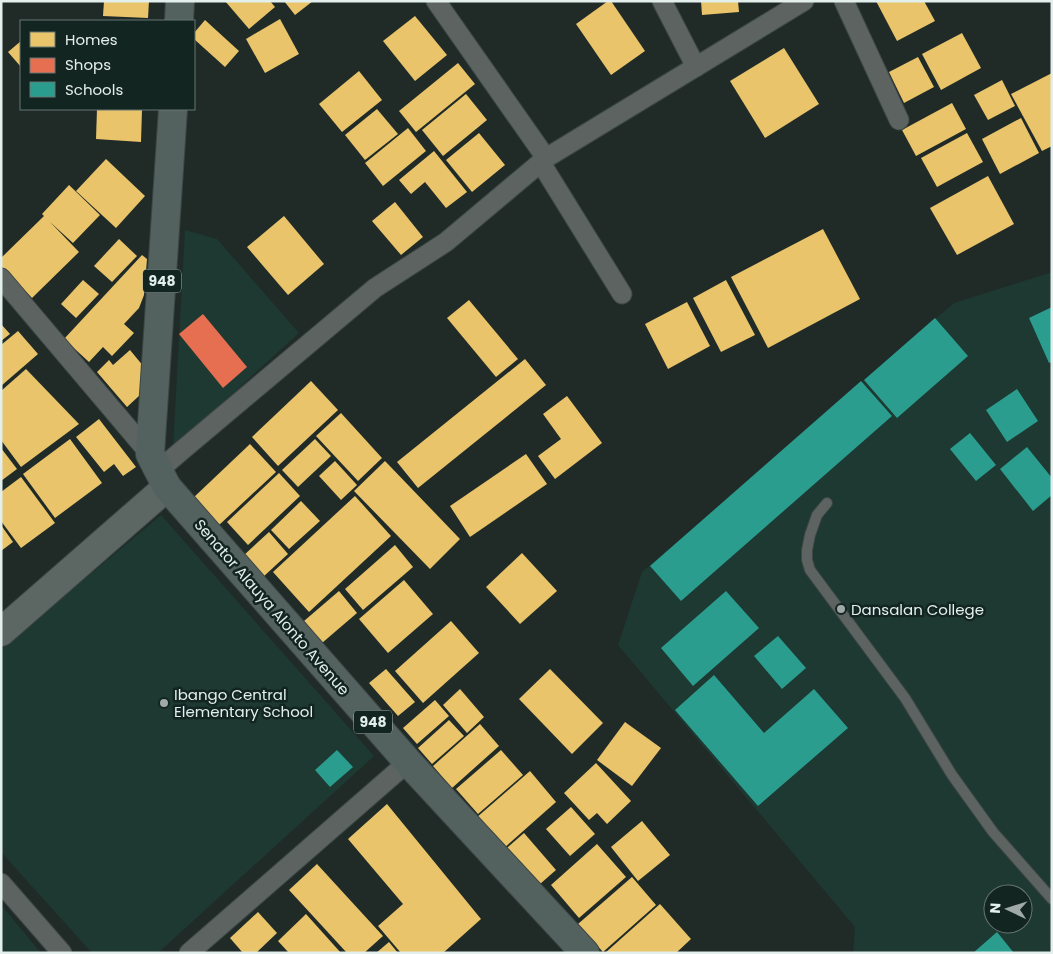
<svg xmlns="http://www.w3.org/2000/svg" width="1053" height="954" font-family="Poppins,sans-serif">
<rect width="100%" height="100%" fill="#202b28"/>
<g fill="#1e3832" fill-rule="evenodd">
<path d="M185,230L217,239L299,333L173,448Z"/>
<path d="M1052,272V953H853L855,927L618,645L642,572L954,303ZM993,894H1023V924H993Z"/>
<path d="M161,515L374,756L158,953H92L1,852V649Z"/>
<path d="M1,905L41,953H1Z"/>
</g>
<g fill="#e9c46a">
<path d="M104,1H149L148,18L103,16Z"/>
<path d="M225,1H270L275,7L249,29Z"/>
<path d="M284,1H313L295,15Z"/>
<path d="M608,1H611L645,51L611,75L576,24Z"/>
<path d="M701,1H738L739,12L702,15Z"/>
<path d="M876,1H924L935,21L897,41Z"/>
<path d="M415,16L447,55L415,81L383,41Z"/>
<path d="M280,19L299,54L265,73L246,39Z"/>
<path d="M205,20L239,51L225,67L194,39V33Z"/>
<path d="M962,33L981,68L941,90L922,54Z"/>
<path d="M21,41V67L8,52Z"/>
<path d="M784,48L819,104L765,138L730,81Z"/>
<path d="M918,57L934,87L904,103L889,72Z"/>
<path d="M458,63L475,84L416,132L399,111Z"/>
<path d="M359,71L382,100L342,132L319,104Z"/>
<path d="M1052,73V146L1042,151L1011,94Z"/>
<path d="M1002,80L1015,106L988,120L974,95Z"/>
<path d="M466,94L487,120L443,156L422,130Z"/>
<path d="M952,103L966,129L916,156L902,130Z"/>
<path d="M97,109H142L141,142L96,139Z"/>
<path d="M377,109L398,134L365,160L345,135Z"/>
<path d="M1021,118L1039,153L1000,174L982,139Z"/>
<path d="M408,128L426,151L383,186L365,163Z"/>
<path d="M479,133L505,165L472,192L446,160Z"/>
<path d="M967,133L983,162L937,187L921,158Z"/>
<path d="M434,151L467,192L446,208L425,182L411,194L399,180Z"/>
<path d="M106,159L145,196L116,228L76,191Z"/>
<path d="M988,176L1014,224L957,255L930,208Z"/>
<path d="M69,185L100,215L73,243L50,222L79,252L32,298L1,266V258L44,216L42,214Z"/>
<path d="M395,202L423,237L401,255L372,221Z"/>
<path d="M284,216L324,264L288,295L247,247Z"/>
<path d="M823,229L860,299L768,348L731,277Z"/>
<path d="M119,239L137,256L112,282L94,266Z"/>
<path d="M142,255L147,259L144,295L139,308L124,324L134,333L112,356L103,347L89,362L64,339Z"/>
<path d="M83,280L99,294L76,318L61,304Z"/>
<path d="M726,280L755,335L721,352L693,298Z"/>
<path d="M469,300L518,359L496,377L447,318Z"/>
<path d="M687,302L710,346L668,369L645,324Z"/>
<path d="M1,324L10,334L1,341Z"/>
<path d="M18,331L38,354L1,386V345Z"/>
<path d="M130,350L144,367L140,395L127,407L97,372L109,360L113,365Z"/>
<path d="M525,359L546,385L418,488L397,462Z"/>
<path d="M26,369L79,424L21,467L1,440V391Z"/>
<path d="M311,381L338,410L278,466L252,437Z"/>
<path d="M567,396L602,443L555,479L538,456L561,439L543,414Z"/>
<path d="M341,413L382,458L358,481L316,436Z"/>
<path d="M99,419L136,467L123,476L114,464L104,472L76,437Z"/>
<path d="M70,439L102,483L55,518L23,474Z"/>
<path d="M315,439L331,456L298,487L282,470Z"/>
<path d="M250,444L276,472L218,526L192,499Z"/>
<path d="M1,448L17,469L1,481Z"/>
<path d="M526,454L547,484L470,537L450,506Z"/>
<path d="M335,461L357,485L341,500L319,476Z"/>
<path d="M385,461L460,539L430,569L354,491Z"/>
<path d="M279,473L300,496L248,545L227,522Z"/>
<path d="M21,477L55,523L21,548L1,521V492Z"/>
<path d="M355,496L391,536L309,612L273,572Z"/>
<path d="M301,501L320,521L289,549L271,530Z"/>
<path d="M1,525L13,542L1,551Z"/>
<path d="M269,532L288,554L263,577L243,556Z"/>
<path d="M395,545L413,567L363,610L345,589Z"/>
<path d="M522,553L557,591L520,624L486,587Z"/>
<path d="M404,580L433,614L388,653L359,619Z"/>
<path d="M339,591L357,613L322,643L304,621Z"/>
<path d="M451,621L479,653L423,703L395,671Z"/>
<path d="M386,669L415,702L398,716L369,683Z"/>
<path d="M550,669L603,723L572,754L519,699Z"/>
<path d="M460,689L484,717L467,733L443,705Z"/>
<path d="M435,700L449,716L417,744L403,728Z"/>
<path d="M449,720L464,736L432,764L418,748Z"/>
<path d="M625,722L661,748L632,786L597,760Z"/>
<path d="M480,724L499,746L452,788L433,766Z"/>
<path d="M501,750L523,775L478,814L456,789Z"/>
<path d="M596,763L631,801L607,824L597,813L589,820L564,793Z"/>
<path d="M530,771L556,802L503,849L476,818Z"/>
<path d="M387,804L481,919L443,953H401L378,926L403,904L348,839Z"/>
<path d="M571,807L595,834L570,856L546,829Z"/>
<path d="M642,821L670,855L638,881L611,847Z"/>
<path d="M524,833L556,870L532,891L500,854Z"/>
<path d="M597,844L626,877L579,918L551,885Z"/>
<path d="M317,864L383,936L364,953H347L289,890Z"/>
<path d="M632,877L656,905L603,952L578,924Z"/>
<path d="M660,904L691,939L676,953H605Z"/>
<path d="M258,912L277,933L256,953H243L230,938Z"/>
<path d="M306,914L341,953H289L278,941Z"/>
<path d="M389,942L398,953H376Z"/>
</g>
<path fill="#e76f51" d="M203,314L247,367L223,388L179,334Z"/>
<g fill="#2a9d8f">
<path d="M1052,307V362L1049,363L1029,318Z"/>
<path d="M935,318L968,356L897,418L864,380Z"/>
<path d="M861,381L892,416L681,601L650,566Z"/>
<path d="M1017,389L1038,421L1007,442L986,410Z"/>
<path d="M970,433L996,465L976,481L950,449Z"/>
<path d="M1027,447L1052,478V495L1033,511L1000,469Z"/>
<path d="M726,591L759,628L693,686L661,648Z"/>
<path d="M778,636L806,668L782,689L754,656Z"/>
<path d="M714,675L764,733L814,689L848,728L758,806L675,710Z"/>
<path d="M337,750L353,767L330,787L315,770Z"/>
<path d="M997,932L1014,953H973Z"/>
</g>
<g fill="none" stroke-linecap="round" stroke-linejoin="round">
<defs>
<path id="service" d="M827,503L817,515L810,535L807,550V560L810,570L905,698L952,775L993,832L1052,899"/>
<g id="minor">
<path d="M436,1L546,158"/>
<path d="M662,1L696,67"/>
<path d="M844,1L899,120"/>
<path d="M541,163L622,294"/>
<path d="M1,278L150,454"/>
<path d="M158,471L180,452L375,288L446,242L546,158L804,1"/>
<path d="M1,883L62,953"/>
<path d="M189,953L408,762"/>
</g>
<path id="secondary" d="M1,632L167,487"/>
<g id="primary">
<path d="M179,21L180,1"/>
<path d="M173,109L150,454L167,487L408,762L585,953"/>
</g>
</defs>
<use href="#service" stroke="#3d4745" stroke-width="12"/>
<use href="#minor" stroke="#3d4745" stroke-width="21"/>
<use href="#secondary" stroke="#3d4745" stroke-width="30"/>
<use href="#primary" stroke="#3d4745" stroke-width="30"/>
<use href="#service" stroke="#5c6361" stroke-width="10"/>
<use href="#minor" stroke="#5c6361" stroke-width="19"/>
<use href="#secondary" stroke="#5c6764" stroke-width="28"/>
<use href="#primary" stroke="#54625f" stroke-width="28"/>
</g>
<g fill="#9faaa7" stroke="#122521" stroke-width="2">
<circle cx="841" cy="609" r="5"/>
<circle cx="164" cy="703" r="5"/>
</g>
<g text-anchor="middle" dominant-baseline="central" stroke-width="5" stroke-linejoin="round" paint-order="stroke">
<g fill="#122521" stroke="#a4b2af" stroke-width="1">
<rect x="143" y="269.5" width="38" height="23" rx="4"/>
<rect x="354" y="710.5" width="38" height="23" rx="4"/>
</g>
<g font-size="14" font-weight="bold" fill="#e3efec">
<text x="162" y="281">948</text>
<text x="373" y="722">948</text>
</g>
<g font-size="15" fill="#e3efec" stroke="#122521">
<text transform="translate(272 607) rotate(49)">Senator Alauya Alonto Avenue</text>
</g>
<g font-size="15" fill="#e3efec" stroke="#122521" text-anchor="start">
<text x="851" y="609">Dansalan College</text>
<text x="174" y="694">Ibango Central<tspan x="174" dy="17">Elementary School</tspan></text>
</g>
</g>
<rect width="1053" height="954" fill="none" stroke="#e3efec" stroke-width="5"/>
<rect x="20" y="20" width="175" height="90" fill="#122521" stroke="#667672"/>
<rect x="30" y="32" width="25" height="15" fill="#e9c46a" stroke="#667672"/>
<text x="65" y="45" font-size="15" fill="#e3efec">Homes</text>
<rect x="30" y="58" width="25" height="15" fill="#e76f51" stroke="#667672"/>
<text x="65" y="70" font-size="15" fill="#e3efec">Shops</text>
<rect x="30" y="82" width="25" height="15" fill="#2a9d8f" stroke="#667672"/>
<text x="65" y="95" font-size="15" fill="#e3efec">Schools</text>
<g transform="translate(1008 909) rotate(274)"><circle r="24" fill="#122521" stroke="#667672"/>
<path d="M0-4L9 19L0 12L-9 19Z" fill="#9faaa7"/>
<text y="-8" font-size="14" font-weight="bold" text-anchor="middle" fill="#e3efec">N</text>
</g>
</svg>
